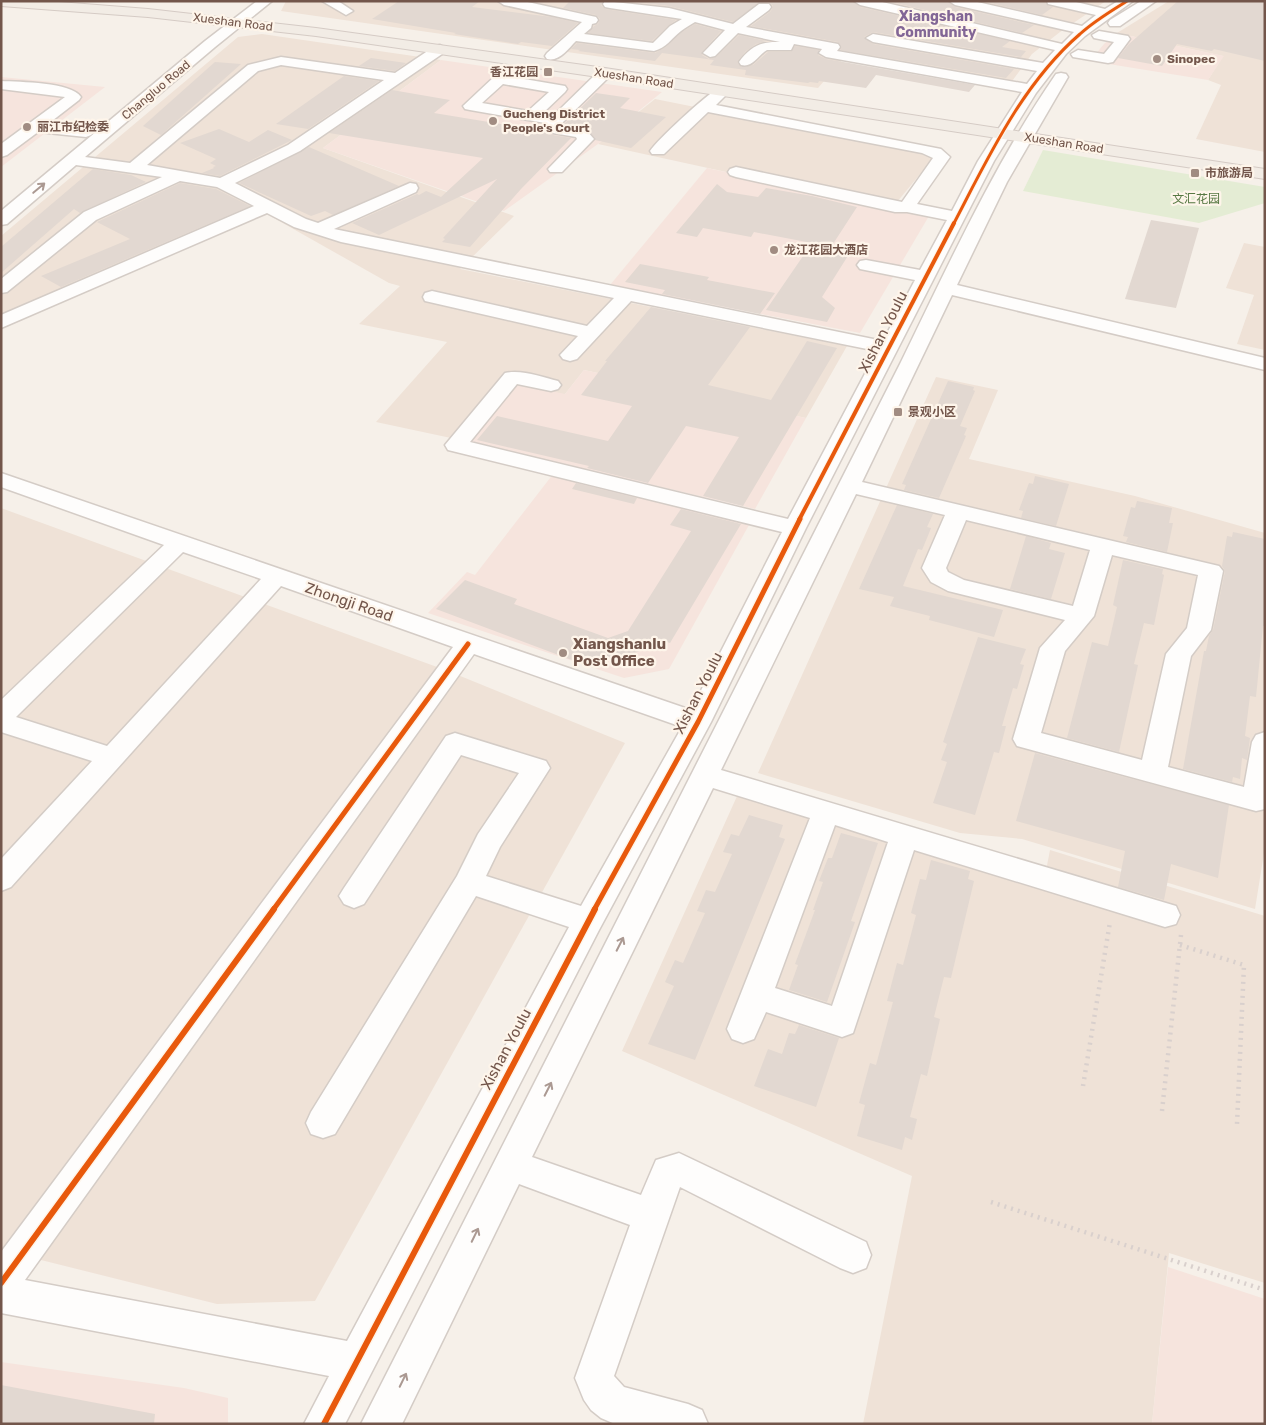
<svg xmlns="http://www.w3.org/2000/svg" width="1266" height="1425" font-family="Rubik,'Noto Sans SC',sans-serif">
<rect width="100%" height="100%" fill="#f6f0e9"/>
<g fill="#efe2d7">
<path d="M286,1H1106L1060,32L1032,54L1007,88L844,58L818,88L281,11Z"/>
<path d="M1169,1H1265V152L1196,139L1221,85L1208,80L1223,56L1117,33Z"/>
<path d="M262,34L441,60L323,148L514,216L460,269L847,346L806,418L584,370L565,394L465,441L376,422L447,342L359,324L400,286L389,283L265,213L1,326V236L238,37Z"/>
<path d="M655,99L936,155L892,208L598,144Z"/>
<path d="M1244,243L1265,247V350L1237,344L1254,295L1226,288Z"/>
<path d="M936,377L998,390L969,459L1135,496L1265,533V847L1255,909L1022,839L960,833L758,773Z"/>
<path d="M1,508L448,671L625,743L315,1301L217,1304L1,1250Z"/>
<path d="M738,794L1043,886L1050,850L1265,916V1283L1169,1253L1152,1424H863L912,1176L622,1051Z"/>
</g>
<g fill="#f6e4dd">
<path d="M1117,33L1224,56L1208,80L1090,61L1104,44Z"/>
<path d="M441,60L662,92L598,144L504,211L323,148Z"/>
<path d="M1,77L105,87L1,167Z"/>
<path d="M707,168L929,216L860,333L610,285Z"/>
<path d="M584,370L806,418L755,509L465,441L515,383L565,394Z"/>
<path d="M557,469L754,516L669,669L624,678L428,613L467,572L475,575Z"/>
<path d="M1168,1267L1265,1299V1424H1152Z"/>
<path d="M1,1362L184,1388L228,1398V1424H1Z"/>
</g>
<path fill="#e4ecd4" d="M1043,150L1265,187V203L1199,223L1023,191Z"/>
<g fill="#e2d8d1">
<path d="M399,1H480L472,7L552,17L578,23L552,46L521,42L518,44L454,34L456,33L372,19Z"/>
<path d="M570,1H603L601,5L605,9L676,20L669,25L652,41L588,33L594,26L598,24L600,19L596,15L563,8Z"/>
<path d="M625,1H852L860,7L1010,41L1002,47L1026,51L1021,57L873,32L864,37L873,44L1014,69L1006,78L840,50L842,47L838,42L751,26L771,11L773,6L769,2L758,3L733,22L669,6Z"/>
<path d="M887,1H947L955,7L1034,25L1022,33Z"/>
<path d="M982,1H1045L1048,6L1053,7L1042,15Z"/>
<path d="M1178,1H1265V61L1214,49L1212,51L1177,44L1162,66L1118,58L1129,44Z"/>
<path d="M695,24L721,31L702,52V55L709,59L716,57L739,35L766,41L756,44L746,51L737,62L741,67L753,65L768,52H791L795,46L819,50L818,55L826,59L975,85L969,92L876,75L866,88L819,81L818,83L810,82L808,83L745,75L746,70L710,65L714,60L662,53L655,61L578,51L580,50L571,49L577,43L655,53L666,47L682,32Z"/>
<path d="M371,58L406,63L395,71L359,66Z"/>
<path d="M215,62L241,64L161,135L143,126Z"/>
<path d="M344,76L379,81L308,129L276,124Z"/>
<path d="M392,90L450,100L434,113L544,131L547,134L571,138L521,189L470,247L442,242L445,239L443,238L497,179L379,235L352,223L417,194L419,195L426,191L441,197L483,158L329,133Z"/>
<path d="M596,93L630,98L620,108L666,117L631,148L595,140V138L586,128L564,124Z"/>
<path d="M219,129L249,142L268,130L292,140L220,176L202,173L214,168L213,167L216,166L210,163L216,159L180,143Z"/>
<path d="M309,147L399,186L333,215L325,211L311,216L239,183Z"/>
<path d="M93,169L131,175L146,182L80,213L74,209L1,273V247Z"/>
<path d="M180,183L216,189L250,206L61,287L41,276L130,239L97,222Z"/>
<path d="M717,184L727,192L758,197L766,188L812,196L857,207L831,247L851,251L822,297L835,308L827,322L766,310L812,243L754,232L751,237L703,228L697,237L676,233Z"/>
<path d="M1151,220L1199,228L1176,308L1125,299Z"/>
<path d="M640,264L709,277L707,280L775,293L760,314L662,294L665,290L625,282Z"/>
<path d="M651,307L750,327L708,385L771,400L807,341L837,348L743,506L703,496L739,437L686,426L648,483L587,468L589,466L477,440L497,416L608,441L632,406L581,395L607,361H605Z"/>
<path d="M948,381L974,387L973,390L975,391L960,426L967,428L964,435L966,436L939,498L904,490L906,485L902,484Z"/>
<path d="M1035,476L1069,484L1056,526L1021,518L1023,511L1019,510L1029,483L1033,484Z"/>
<path d="M576,483L637,498L634,504L572,489Z"/>
<path d="M1137,501L1172,508L1169,523H1173L1167,552L1126,542L1128,537L1123,536L1131,507L1135,508Z"/>
<path d="M897,505L933,514L927,527L931,528L927,538L922,550L918,549L903,586L1003,610L994,637L929,620L930,616L890,606L894,597L859,589Z"/>
<path d="M681,509L741,524L670,643L664,641L630,655L587,662L585,665L436,609L465,580L517,599L514,604L608,638L628,631L691,531L670,525Z"/>
<path d="M1233,532L1265,539V626H1263L1256,697L1250,696L1245,736L1250,738L1247,760L1242,758L1240,779L1233,777L1232,782L1183,769L1204,651H1206L1209,636L1213,630L1225,571L1222,566L1227,536L1232,537Z"/>
<path d="M1026,536L1051,543L1049,549L1065,553L1051,599L1010,589Z"/>
<path d="M1123,560L1163,569L1162,574L1164,575L1154,625L1144,623L1134,664L1138,665L1119,752L1067,738L1092,642L1108,646L1117,607L1113,605Z"/>
<path d="M978,637L1026,649L1020,664L1024,665L1017,689L1013,688L1002,726H1006L999,753L994,752L975,815L933,803L947,762L941,760L947,744L943,742Z"/>
<path d="M1035,753L1229,805L1218,878L1171,864L1164,900L1118,887L1125,851L1016,821Z"/>
<path d="M749,815L783,825L779,837L785,839L695,1060L648,1044L674,986L665,982L675,960L683,963L705,913L697,911L706,890L715,892L732,854L723,852L731,834L739,836Z"/>
<path d="M841,833L878,843L851,921L855,922L827,1002L789,990L798,965L795,964L815,910H813L823,882L819,881L828,858H832Z"/>
<path d="M931,860L970,871L968,879L974,881L951,978L944,977L934,1017L940,1019L927,1076L921,1074L910,1117L917,1119L912,1140L905,1137L902,1150L857,1136L865,1105L859,1103L870,1063L876,1065L893,1002L887,1001L897,963L903,965L916,915L911,913L920,879L926,880Z"/>
<path d="M799,1025L839,1038L816,1107L754,1086L768,1049L782,1054L789,1033L795,1034Z"/>
<path d="M1,1385L155,1414L154,1424H1Z"/>
</g>
<g fill="none" stroke-linecap="round" stroke-linejoin="round">
<defs>
<g id="minor">
<path d="M257,1H272L215,47L85,157L130,163L248,65L281,57L395,73L435,46L440,45L447,49L445,52L300,151L235,183L306,219L318,223L410,183L416,184L418,188L416,192L334,229L883,341L915,280L860,269L857,265L860,261L866,260L920,270L947,220L907,212H895L736,177L730,175L728,172L730,169L736,167L902,202L933,158L922,153L708,112L664,154H652L650,151C658,139 704,97 717,89C721,86 724,87 728,88L730,91L716,105L941,149L950,157L917,204L952,211L978,161L1022,92L826,57L819,53L822,49L794,44L791,50H767C757,56 753,68 741,65L739,62C750,47 761,41 780,42L738,33L715,56L710,57L703,53L725,30L695,22C690,25 685,28 681,31C671,39 666,48 654,51L576,41C568,49 559,62 547,59L545,56L547,53L582,22L504,5L498,1H523L596,17L598,20L596,23L592,24L591,28L584,34L653,43L670,26L682,19L610,8L605,7L603,4L605,1L669,8L733,24L759,4H769L771,7L769,10L746,27L838,44L840,47L837,51L1027,84L1037,71L873,42L866,38L873,34L1043,63L1055,50L860,5L854,1H878L1062,44L1074,32L955,5L949,1H973L1082,26L1096,15L1048,4L1047,1H1072L1105,9L1118,1H1133L1085,36L1066,54L1036,93L994,161L806,528L711,722L599,930L345,1424H304L329,1376L1,1313V1252L453,647L281,586L11,887L1,891V859L92,761L1,732V700L164,545L1,487V473L691,710L782,532L448,450L445,445L505,373C521,369 542,377 558,381L561,385L558,389L551,391L517,384L470,442L788,519L877,351L631,301L577,359L570,361L563,359L560,355L578,336L425,301L423,297L425,293L432,291L587,326L614,298L341,242L294,227L267,213L1,328V315L254,206L217,187L180,181L96,220L7,292L1,293V279L84,212L162,177L76,165L7,224L1,225V211L205,41ZM281,65L384,80L288,145L220,178L147,165L258,71ZM183,552L261,579L107,746L16,717ZM474,654L682,727L581,906L486,876L500,847L550,768L546,761L455,733L446,736L344,888L339,896L344,904L354,908L364,904L461,755L519,773L478,834L457,876L311,1112L306,1123L311,1134L323,1138L335,1134L476,896L569,927L347,1341L25,1280Z"/>
<path d="M322,1H338L353,11L346,15Z"/>
<path d="M1141,1H1156L1120,26H1110L1108,23L1110,20Z"/>
<path d="M1099,31L1128,36L1130,39L1113,62L1108,63L1073,57L1071,54L1078,50L1104,54L1114,42L1094,38L1092,35Z"/>
<path d="M605,69L610,70L612,73L610,76L560,125L586,130L594,139L562,172H550L548,169L577,139L576,137L547,132L542,126L545,123L470,110L465,109L463,106L495,76L500,75L565,86L567,89L565,92L543,113L554,115L600,70ZM503,84L549,92L528,111L482,103Z"/>
<path d="M1061,73L1066,74L1068,77L1007,182L957,285L1265,358V370L952,295L862,482L1219,566L1223,571L1211,630L1191,656L1168,767L1244,787L1252,742L1256,735L1265,732V809L1256,811L1017,746L1013,739L1040,648L1065,620L948,591L931,582L922,568L945,515L856,494L721,770L1176,906L1180,915L1176,924L1165,927L914,850L853,1033L842,1037L766,1012L754,1039L743,1043L732,1039L727,1029L810,818L713,788L532,1157L641,1195L656,1160L679,1153L866,1242L871,1255L866,1268L853,1273L840,1268L680,1187L614,1376L624,1387L688,1404L702,1410L708,1424H615L601,1418L591,1410L584,1400L575,1378L630,1225L519,1184L402,1424H361L900,364C948,266 994,164 1056,74ZM966,520L1090,550L1073,606L964,580L948,572L946,568ZM1112,555L1198,575L1187,628L1166,654L1142,760L1041,733L1065,651L1094,616ZM835,825L888,842L832,1006L775,988Z"/>
<path d="M1,81C20,82 71,82 81,97L79,100L48,124L86,127L91,129L94,132L91,135L86,137L38,132L7,155L1,157V144L65,97L1,89Z"/>
</g>
<path id="major" d="M1,1H46L148,9L316,28L605,68L1265,169V179L605,78L316,36L148,17L1,6Z"/>
</defs>
<use href="#minor" stroke="#d4ccc6" stroke-width="3"/>
<use href="#major" stroke="#d5cbc5" stroke-width="2"/>
<g stroke="#d9d0cd" stroke-width="4.5" stroke-dasharray="2 5" stroke-linecap="butt">
<path d="M1180,945L1244,965L1237,1124"/>
<path d="M1083,1086L1110,922"/>
<path d="M1162,1111L1181,935"/>
<path d="M991,1202L1265,1290"/>
</g>
<use href="#minor" fill="#fefdfc" fill-rule="evenodd"/>
<use href="#major" fill="#f2ece5" fill-rule="evenodd"/>
<defs>
<path id="cycleway-far3" d="M953,225C988,158 1022,84 1080,34C1094,21 1111,11 1127,1"/>
<path id="cycleway-far2" d="M799,520L954,223"/>
<g id="cycleway-far1">
<path d="M273,910L468,644"/>
<path d="M594,910L698,722L800,519"/>
</g>
<g id="cycleway">
<path d="M1,1283L274,909"/>
<path d="M324,1424L595,909"/>
</g>
</defs>
<use href="#cycleway-far3" stroke="#fef5ea" stroke-width="5"/>
<use href="#cycleway-far2" stroke="#fef5ea" stroke-width="6"/>
<use href="#cycleway-far1" stroke="#fef5ea" stroke-width="8"/>
<use href="#cycleway" stroke="#fef5ea" stroke-width="9"/>
<use href="#cycleway-far3" stroke="#e8590c" stroke-width="3"/>
<use href="#cycleway-far2" stroke="#e8590c" stroke-width="4"/>
<use href="#cycleway-far1" stroke="#e8590c" stroke-width="5"/>
<use href="#cycleway" stroke="#e8590c" stroke-width="6"/>
</g>
<defs><path id="oneway-shaft" d="M-6 0H5M1.5-3L5.5 0L1.5 3" fill="none" stroke-width="1.6" stroke-linecap="round" stroke-linejoin="round" transform="scale(1.25)"/></defs>
<g stroke="#ab9992">
<use href="#oneway-shaft" transform="translate(39 188) rotate(-40)"/>
<use href="#oneway-shaft" transform="translate(620 944) rotate(-63)"/>
<use href="#oneway-shaft" transform="translate(548 1089) rotate(-63)"/>
<use href="#oneway-shaft" transform="translate(475 1235) rotate(-64)"/>
<use href="#oneway-shaft" transform="translate(403 1380) rotate(-64)"/>
</g>
<g fill="#a18c82" stroke="#fef5ea" stroke-width="2">
<circle cx="1157" cy="59" r="5"/>
<rect x="543" y="67" width="10" height="10" rx="2.5"/>
<circle cx="493" cy="121" r="5"/>
<circle cx="27" cy="127" r="5"/>
<rect x="1190" y="168" width="10" height="10" rx="2.5"/>
<circle cx="774" cy="250" r="5"/>
<rect x="893" y="407" width="10" height="10" rx="2.5"/>
<circle cx="563" cy="653" r="5"/>
</g>
<g text-anchor="middle" dominant-baseline="central" stroke-width="4.5" stroke-linejoin="round" paint-order="stroke">
<g font-size="12" fill="#73564b" stroke="#fef5ea">
<text transform="translate(233 22) rotate(7)">Xueshan Road</text>
<text transform="translate(634 78) rotate(9)">Xueshan Road</text>
<text transform="translate(156 90) rotate(-40)">Changluo Road</text>
<text transform="translate(1064 143) rotate(9)">Xueshan Road</text>
</g>
<g font-size="12" font-weight="bold" fill="#73564b" stroke="#fef5ea" text-anchor="start">
<text x="1167" y="59">Sinopec</text>
<text x="538" y="72" text-anchor="end">香江花园</text>
<text x="503" y="114">Gucheng District<tspan x="503" dy="14">People's Court</tspan></text>
<text x="37" y="127">丽江市纪检委</text>
<text x="1205" y="173">市旅游局</text>
<text x="784" y="250">龙江花园大酒店</text>
<text x="908" y="412">景观小区</text>
</g>
<g font-size="12" fill="#577843" stroke="#fef5ea">
<text x="1196" y="199">文汇花园</text>
</g>
<g font-size="14" font-weight="bold" fill="#826696" stroke="#fef5ea">
<text x="936" y="16">Xiangshan<tspan x="936" dy="16">Community</tspan></text>
</g>
<g font-size="15" fill="#73564b" stroke="#fef5ea">
<text transform="translate(883 332) rotate(-63)">Xishan Youlu</text>
<text transform="translate(349 602) rotate(19)">Zhongji Road</text>
<text transform="translate(698 693) rotate(-63)">Xishan Youlu</text>
<text transform="translate(506 1049) rotate(-62)">Xishan Youlu</text>
</g>
<g font-size="15" font-weight="bold" fill="#73564b" stroke="#fef5ea" text-anchor="start">
<text x="573" y="644">Xiangshanlu<tspan x="573" dy="17">Post Office</tspan></text>
</g>
</g>
<rect width="1266" height="1425" fill="none" stroke="#73564b" stroke-width="5"/>
</svg>
